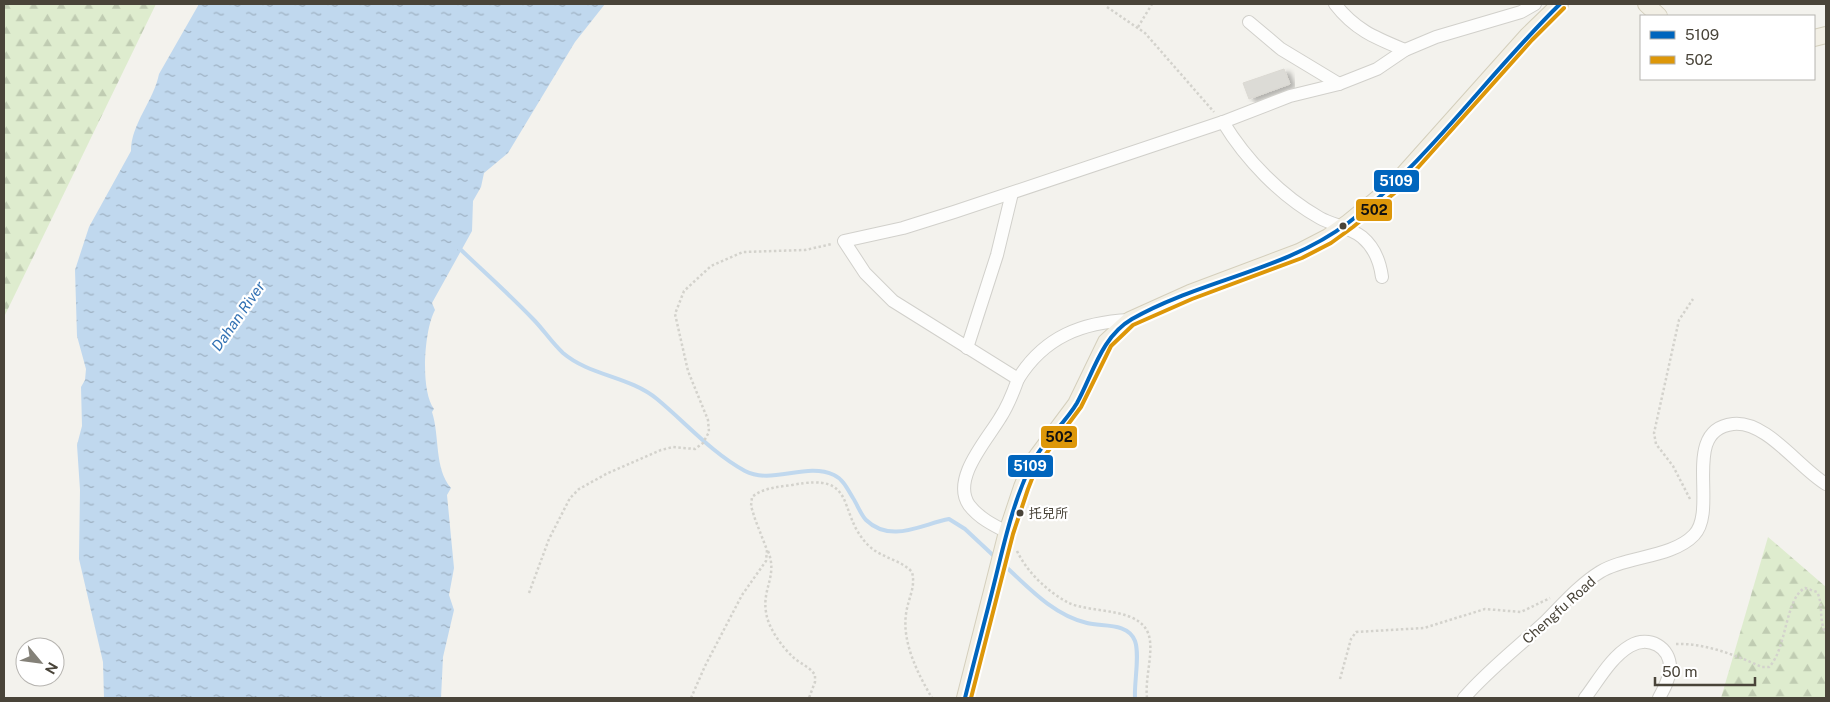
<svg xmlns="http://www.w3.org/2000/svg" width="1830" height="702" font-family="'Public Sans','Noto Sans TC',sans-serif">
<defs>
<pattern id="forest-firs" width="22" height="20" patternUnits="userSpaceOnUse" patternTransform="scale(1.25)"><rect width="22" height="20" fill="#deecce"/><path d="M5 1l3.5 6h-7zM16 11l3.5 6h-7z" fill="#c0ccb2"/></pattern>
<pattern id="water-ripples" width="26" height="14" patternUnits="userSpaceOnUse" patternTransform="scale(1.25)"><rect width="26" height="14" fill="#c0d8ee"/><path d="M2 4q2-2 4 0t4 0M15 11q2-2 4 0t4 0" fill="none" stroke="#9eb1c2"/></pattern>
<filter id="shadow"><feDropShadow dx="5.5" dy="3" stdDeviation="2.5" flood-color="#0004"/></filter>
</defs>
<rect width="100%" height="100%" fill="#f3f2ed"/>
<g fill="url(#forest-firs)">
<path d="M4,4H156L4,317Z"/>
<path d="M1768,537L1826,587V698H1721Z"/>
</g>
<path fill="url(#water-ripples)" d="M199,4H605L575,42L508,153L484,173L481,187L473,201L472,231L432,303L435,310C424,330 420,391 434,409L432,412C440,437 434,468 451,488L447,495L454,568L449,595L454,610L443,657L441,698H104L103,662L79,559L80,490L77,445L82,426L81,387L85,380L86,369L77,336L75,270L89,227L131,151C131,124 154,100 159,74Z"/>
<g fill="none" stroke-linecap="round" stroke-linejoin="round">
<g stroke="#c0d8ee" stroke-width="4">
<path d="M459,248C483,271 509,294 533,319C543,329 552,343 563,353C590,376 629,376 657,399C686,423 712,453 745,471C772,485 806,462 834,475C843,479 848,490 853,498C857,504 861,515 866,520C891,544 922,524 949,519L965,529L996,558"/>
<path d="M1003,564C1028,587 1053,615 1087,623C1102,627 1128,622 1135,641C1140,655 1134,682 1135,698"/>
</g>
</g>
<path fill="#dcdbd6" stroke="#dbd9d3" filter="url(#shadow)" d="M1284,69L1290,84L1249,99L1243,83Z"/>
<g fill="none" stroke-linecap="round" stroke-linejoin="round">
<defs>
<g id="minor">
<path d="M1335,4C1355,30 1376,38 1405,50"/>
<path d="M1249,22L1281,49L1339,84"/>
<path d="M1223,122C1246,160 1281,196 1320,218C1333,225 1351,228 1362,237C1374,247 1380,262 1382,277"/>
<path d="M1130,320C1082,322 1044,337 1018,379L893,301L865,273L844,241L903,228L954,212L1223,122L1290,96L1339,84L1377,69L1405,50L1436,37L1521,12L1535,4"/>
<path d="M967,348L997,255L1012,193"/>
<path d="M1007,532C993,525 979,518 969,505C951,479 987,440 1000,418C1008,406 1013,393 1018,379"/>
<path d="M1464,698C1487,671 1518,647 1544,623C1561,606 1579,585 1600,572C1626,556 1672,558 1694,535C1719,509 1680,430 1733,424C1766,420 1799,468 1826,484"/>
<path d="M1585,698C1598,681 1611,657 1630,646C1649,635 1671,647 1670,669C1669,680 1664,689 1659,698"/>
</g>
<g id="major">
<path d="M1646,4L1659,16"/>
<path d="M1814,38L1826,35"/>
<path d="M965,698L1007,532L1022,487L1032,463L1076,404L1106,342L1130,320L1190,293L1299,252L1328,237L1349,222L1393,186L1527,36L1560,4"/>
</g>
</defs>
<use href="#minor" stroke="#d1d0cb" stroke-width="14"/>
<use href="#major" stroke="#d4cfbc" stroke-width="18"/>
<g stroke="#d3d2cc" stroke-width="2.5" stroke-dasharray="2.5 2.5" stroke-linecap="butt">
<path d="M1107,7L1145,33L1214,112"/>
<path d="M1138,27L1152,4"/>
<path d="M1690,499L1673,466L1656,444L1654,433L1679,320L1693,299"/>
<path d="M768,551C778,576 762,588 766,612C768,628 782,647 794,658C801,664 810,667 815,675V682L809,698"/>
<path d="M1017,551C1027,572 1047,591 1067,602C1092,615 1146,605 1150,641C1152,659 1145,679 1147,698"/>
<path d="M529,593L549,539L570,498L579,489L608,473L661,450L673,447L695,449L703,443L709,432L708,420L688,371L675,314L684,291L711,266L743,252L805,250L832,244"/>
<path d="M1676,644C1705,643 1735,655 1762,667H1769C1787,649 1785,598 1805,588L1817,592C1824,605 1818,621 1826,633"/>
<path d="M1340,679L1351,639L1356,632L1424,628L1485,609L1521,612L1550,598"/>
<path d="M691,698L705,666L742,595L766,561L767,550L755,519L751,506L752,497C763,488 777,487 792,485C859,472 836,511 867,544C880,558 900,559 912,572C916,588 908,598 906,614C902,643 918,674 932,698"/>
</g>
<use href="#minor" stroke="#fdfdfc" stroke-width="12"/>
<use href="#major" stroke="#f2efe5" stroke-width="16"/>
<defs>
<path id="bus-1" d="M965,698C975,657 986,617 996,576C1005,539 1014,500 1031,465C1042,442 1064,425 1077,403C1093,374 1101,337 1132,319C1200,280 1284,271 1348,223C1427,163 1488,74 1560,4"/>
<path id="bus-2" d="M971,698L1013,534L1028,489L1037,466L1081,407L1111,346L1133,325L1192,299L1302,258L1331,243L1353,227L1397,191L1532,40L1564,8"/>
</defs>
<use href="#bus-1" stroke="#fff" stroke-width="8"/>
<use href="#bus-2" stroke="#fff" stroke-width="8"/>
<use href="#bus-1" stroke="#0065bd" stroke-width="4"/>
<use href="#bus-2" stroke="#dd9709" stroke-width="4"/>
</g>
<g fill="#494439" stroke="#fff" stroke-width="2">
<circle cx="1343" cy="226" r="4.5"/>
<circle cx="1020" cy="513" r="4.5"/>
</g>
<g text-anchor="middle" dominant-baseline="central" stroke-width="4.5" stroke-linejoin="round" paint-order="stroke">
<g font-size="13" fill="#494439" stroke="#fff" text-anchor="start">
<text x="1029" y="513">托兒所</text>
</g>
<g font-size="14" fill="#494439" stroke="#fff">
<text transform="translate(1559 610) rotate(-42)">Chengfu Road</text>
</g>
<g font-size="15" font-style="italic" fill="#3372b4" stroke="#fff">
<text transform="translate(238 316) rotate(-55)">Dahan River</text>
</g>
</g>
<g stroke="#fff" stroke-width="2">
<rect x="1373" y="169" width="47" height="24" rx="5" fill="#0065bd"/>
<rect x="1355" y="198" width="38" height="24" rx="5" fill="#dd9709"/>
<rect x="1040" y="425" width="38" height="24" rx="5" fill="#dd9709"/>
<rect x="1007" y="454" width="47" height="24" rx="5" fill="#0065bd"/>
</g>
<g font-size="14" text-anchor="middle" font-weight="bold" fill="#fff">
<text x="1396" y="186">5109</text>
<text x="1030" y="471">5109</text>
</g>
<g font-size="14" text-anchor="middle" font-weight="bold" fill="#111">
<text x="1374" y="215">502</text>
<text x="1059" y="442">502</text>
</g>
<rect width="1830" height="702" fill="none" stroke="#494439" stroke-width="10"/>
<rect x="1640" y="15" width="175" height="65" fill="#ffffff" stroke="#b6b4b0"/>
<rect x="1650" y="31" width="25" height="8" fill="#0065bd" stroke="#b6b4b0"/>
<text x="1685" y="40" font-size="15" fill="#494439">5109</text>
<rect x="1650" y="56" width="25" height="8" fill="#dd9709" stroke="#b6b4b0"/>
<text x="1685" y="65" font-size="15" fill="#494439">502</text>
<g transform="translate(40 662) rotate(119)"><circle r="24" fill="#ffffff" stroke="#b6b4b0"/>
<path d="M0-4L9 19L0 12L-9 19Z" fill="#848178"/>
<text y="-8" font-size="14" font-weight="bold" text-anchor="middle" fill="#494439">N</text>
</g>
<path d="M1655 677v8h100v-8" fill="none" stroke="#494439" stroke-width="2.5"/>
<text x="1662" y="677" font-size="15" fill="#494439" stroke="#ffffff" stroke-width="4" paint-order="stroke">50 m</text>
</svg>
